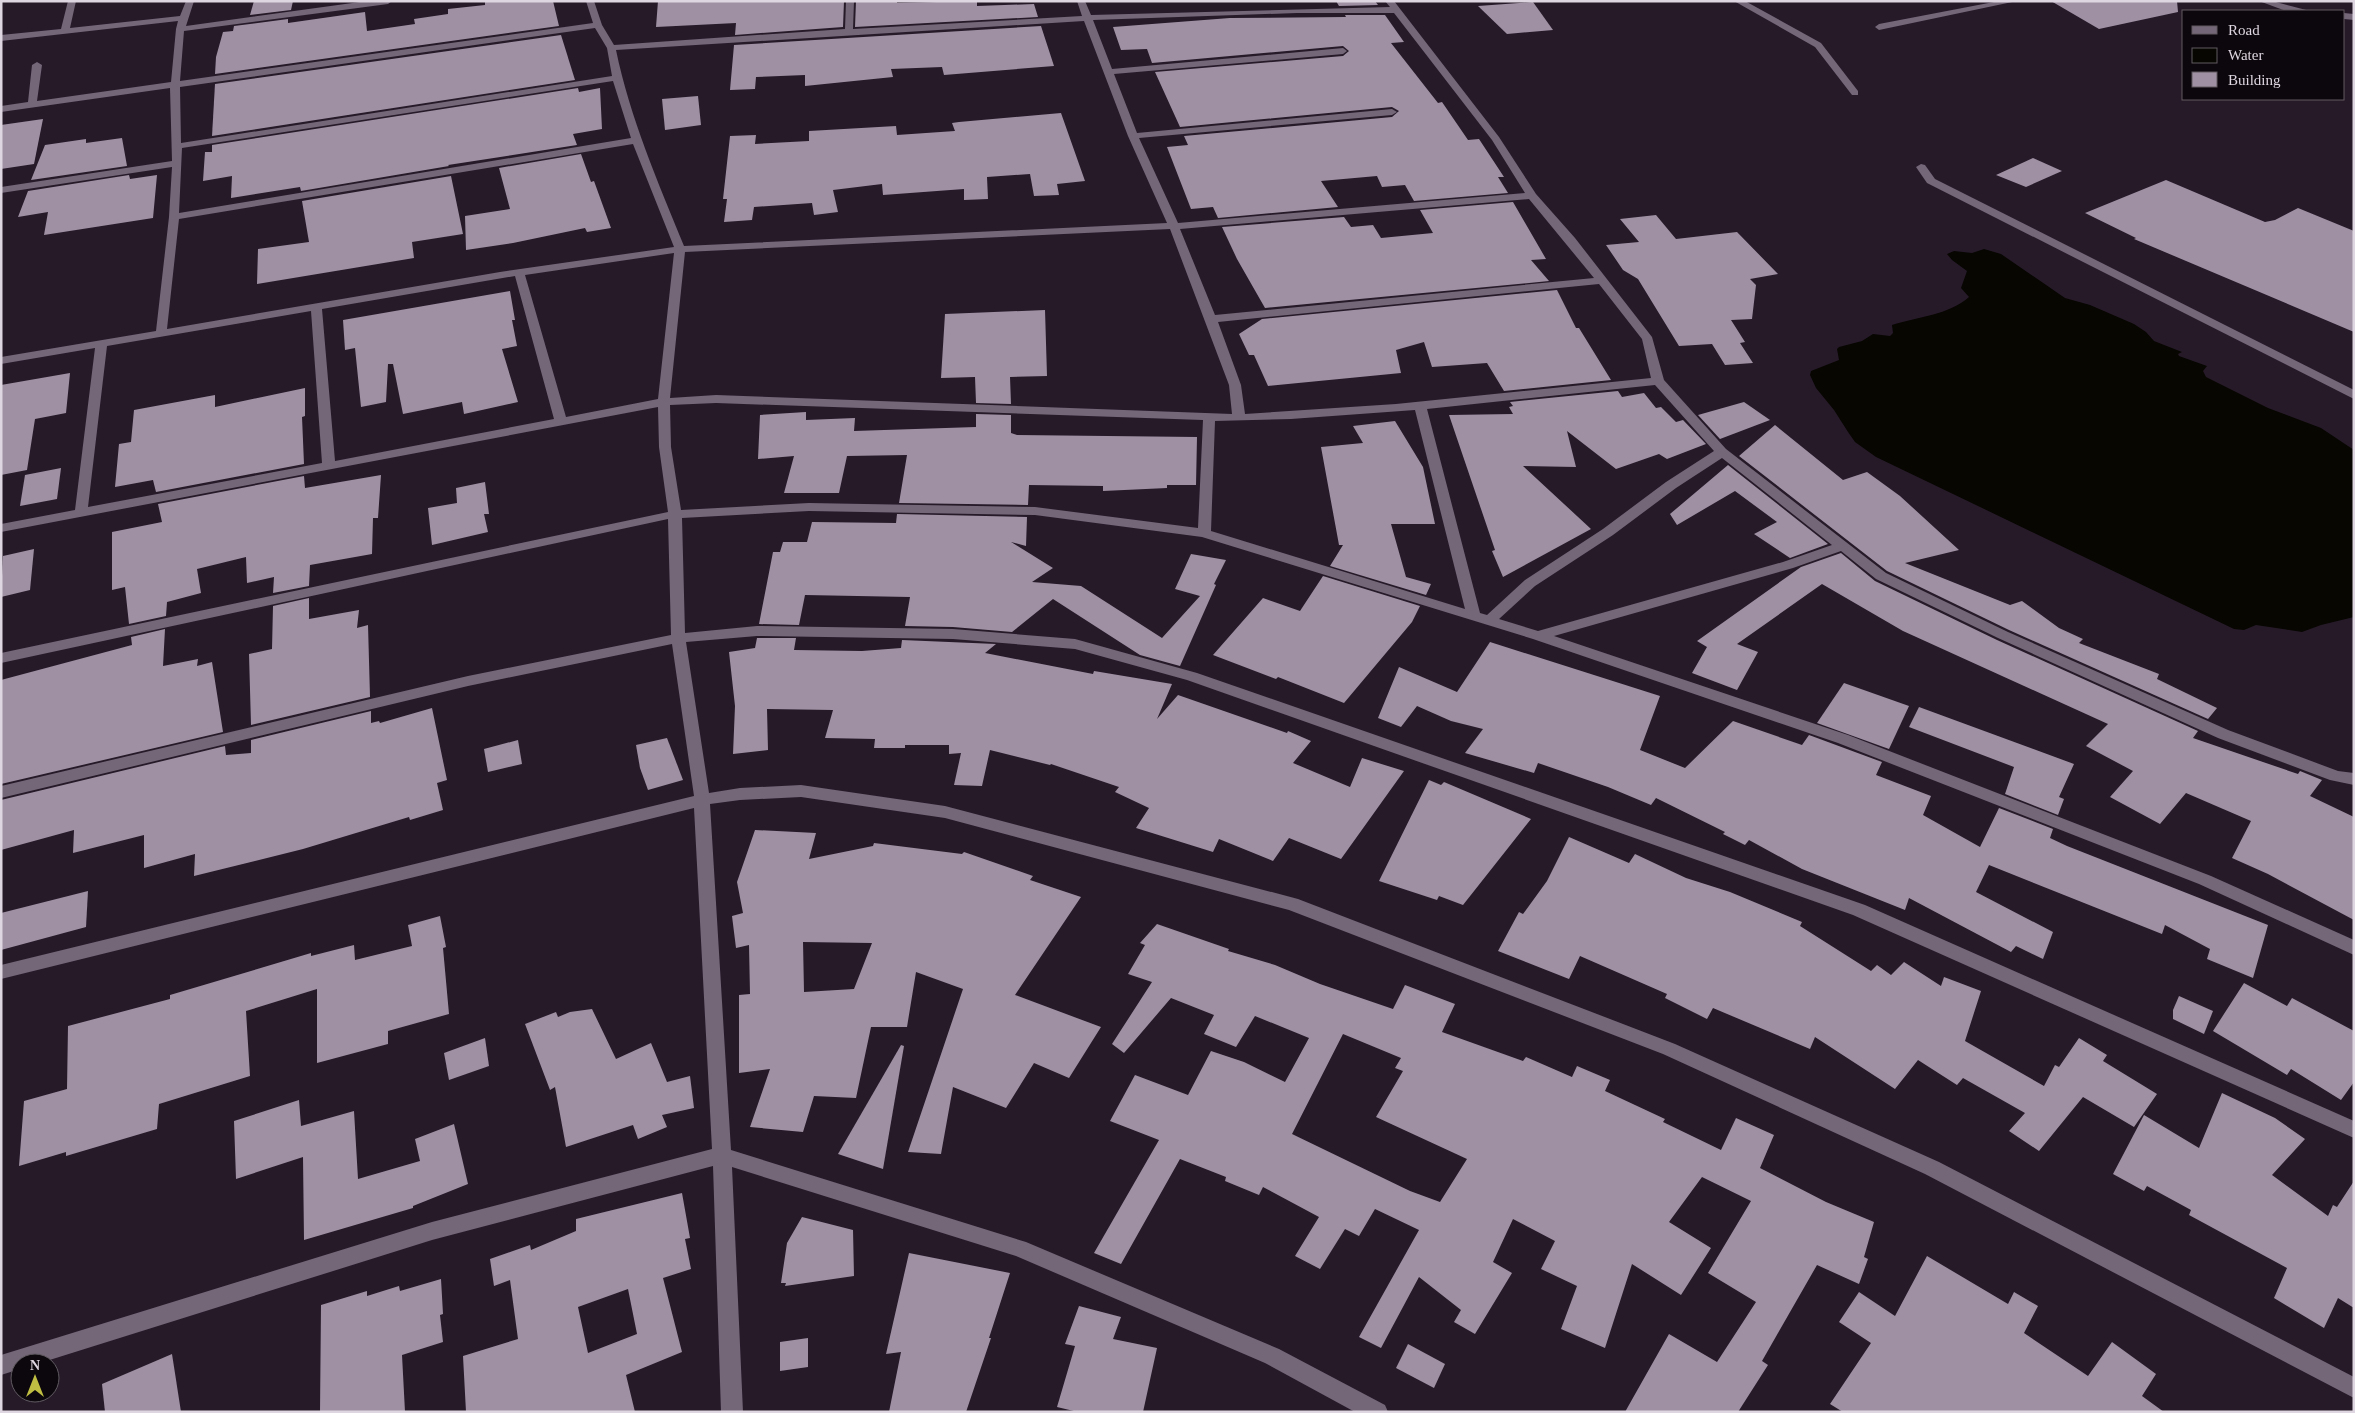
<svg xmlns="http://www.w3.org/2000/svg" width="2355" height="1413" font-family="'Times New Roman',serif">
<rect width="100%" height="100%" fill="#261a29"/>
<path fill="#070600" d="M1984,249L2001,254L2065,298L2090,305L2134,324L2146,332L2154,341L2182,352L2178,354L2179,356L2207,366L2203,371L2206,377L2268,408L2321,428L2354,450V617L2321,625L2302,632L2256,625L2244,630L2234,629L1876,457L1855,442L1848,432L1834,410L1816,388L1810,375L1811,371L1839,360L1837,349L1839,347L1862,341L1873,334L1890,336L1893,333L1892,325C1917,317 1949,315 1969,297L1961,288L1967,271L1952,260L1947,254L1954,251L1972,253Z"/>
<g fill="#9f91a3" fill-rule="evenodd">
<path d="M254,1H293L291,10L250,15Z"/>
<path d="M485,1H553L559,26L215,74L216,57L223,32L233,31L234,26L288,19V23L365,12L367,31L415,24L414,19L448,14V9L485,5Z"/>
<path d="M658,1H844L843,27L735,35L736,23L656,27Z"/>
<path d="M856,1H897V3L977,1V6L1034,4L1038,17L855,27Z"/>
<path d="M1336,1H1375L1378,5L1339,6Z"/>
<path d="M2051,1H2177L2178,12L2099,29Z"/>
<path d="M1533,2L1553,30L1507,34L1478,6Z"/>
<path d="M1345,15H1385L1404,42L1391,43L1438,103L1442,102L1468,140L1479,139L1504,177H1498L1508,193L1414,201L1405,185L1382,187L1377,176L1321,181L1338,207L1218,218L1213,207L1191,209L1167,147L1188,145L1184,136L1392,117L1399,111L1392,107L1180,127L1155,72L1343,56L1349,51L1343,46L1152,63L1147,49L1121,50L1113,27L1230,18L1346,17Z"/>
<path d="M1041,26L1054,66L944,75L942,67L891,69L893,77L805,86V75L756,77L755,89L730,90L734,45Z"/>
<path d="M561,35L575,80L212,136L215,84Z"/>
<path d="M578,88L579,92L600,88L602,129L573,134L577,145L448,165L449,166L301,191L300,187L231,198L232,176L203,181L205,152H212V145Z"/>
<path d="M698,96L701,125L665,130L662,99Z"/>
<path d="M1061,113L1085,181L1057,184L1059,195L1034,196L1030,174L987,177L988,199L964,200V189L883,195L882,184L833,190L838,212L814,215L812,203L754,207L752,220L724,222L727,199H723L730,136L756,135L755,144L809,141V131L896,126L897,135L955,131L952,123L959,122Z"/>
<path d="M43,119L34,164L1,169V125Z"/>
<path d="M122,138L127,166L31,180L45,145L86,139V143Z"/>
<path d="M581,154L591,182L594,181L611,228L587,232L585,228L513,243L466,250L465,216L510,209L499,168Z"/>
<path d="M2033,158L2062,171L2026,187L1996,175Z"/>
<path d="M129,175L130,179L157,175L153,218L44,235L48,212L18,217L28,191Z"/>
<path d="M451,176L463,234L412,242L414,258L257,284L258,249L309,242L302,201Z"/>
<path d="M2166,180L2265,222L2275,220L2298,208L2354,231V332L2134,239L2136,238L2085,213Z"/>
<path d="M1513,202L1546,259L1531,260L1549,281L1265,308L1237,259L1222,227L1344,217L1351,227L1373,225L1381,238L1433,233L1420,210Z"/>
<path d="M1656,215L1676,239L1737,232L1778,274L1750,279L1756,285L1752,319L1731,320L1745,342L1740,343L1753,363L1725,365L1712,344L1679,346L1638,279L1623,270L1606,245L1639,242L1620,219Z"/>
<path d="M1557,290L1576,328H1579L1611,380L1504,391L1487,363L1432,367L1424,342L1396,350L1401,373L1268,386L1254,355H1249L1239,334L1262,319Z"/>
<path d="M510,291L515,320H512L517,346L502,349L518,402L464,414L462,402L403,414L393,364H388L386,402L361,407L355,348L345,350L343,320Z"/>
<path d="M1045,310L1047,376L1010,377L1011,404L976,403L975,377L941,378L945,314Z"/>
<path d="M70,373L66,413L35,419L27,470L1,475V385Z"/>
<path d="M305,388V416L302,417L304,464L156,492L153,480L115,487L119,444L131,442L134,410L215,395V407Z"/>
<path d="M1618,391L1622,397L1644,393L1656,408L1661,407L1676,422L1683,420L1706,444L1667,459L1659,454L1616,469L1567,431L1576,467L1523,466L1591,529L1503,577L1492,551L1495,550L1449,415L1513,414L1509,407L1513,406L1510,402Z"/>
<path d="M1744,402L1770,420L1720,439L1698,415Z"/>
<path d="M806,412V420L855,418L854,431L976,427V414L1011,415V433L1017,435L1197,437L1196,485H1167V488L1103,491V486L1029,485L1028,505L899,503L907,455L847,456L839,493H784L794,456L758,459L760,415Z"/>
<path d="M1395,421L1423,467L1435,524H1391L1406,577L1431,584L1426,595L1330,566L1343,545H1339L1321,447L1363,443L1353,426Z"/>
<path d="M1775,425L1843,480L1867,472L1900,496L1959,550L1905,563L2010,605L2022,601L2059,628L2083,639L2079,643L2159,674L2157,679L2217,708L2208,719L2009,630L1887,571L1739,456Z"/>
<path d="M1728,465L1828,544L1790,558L1754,534L1777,522L1735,491L1677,525L1670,514Z"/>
<path d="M61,468L57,499L20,506L25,475Z"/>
<path d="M381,475L378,518H373L372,554L310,565L309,586L273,593L274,577L247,583L246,557L197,569L201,593L167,602L166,616L129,624L125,587L112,590V532L162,522L158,504L304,476L305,488Z"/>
<path d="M485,482L489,514H484L488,532L432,545L428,508L457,503L456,488Z"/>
<path d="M897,514L1027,517L1026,546L1011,542L1053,568L1032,582L1081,586L1162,638L1200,596L1175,589L1191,554L1226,560L1214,584L1216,585L1180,666L1140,655L1053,599L1012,632L953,627L905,626L910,597L805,595L799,625L759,624L773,552H780L783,542H807L812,522L896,523Z"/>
<path d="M34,549L30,590L1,597L3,556Z"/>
<path d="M1841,553L1875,581L1997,640L2198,731L2193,738L2298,774L2300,771L2322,780L2310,796L2354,817V920L2268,874L2232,858L2251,821L2186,793L2160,824L2110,797L2133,771L2086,746L2108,724L1903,631L1822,584L1737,644L1758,652L1737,690L1692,673L1707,647L1697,641L1801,567Z"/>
<path d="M1323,576L1420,606L1412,622L1344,703L1278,677L1276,679L1213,655L1263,598L1300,611Z"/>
<path d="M309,598V619L359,610L357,628L368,625L370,697L251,725L249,654L272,649L273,606Z"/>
<path d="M165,629L163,666L198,659L197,666L212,662L223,732L1,784V680L132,645L131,637Z"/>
<path d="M757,638H796L794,650L862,651L901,648L902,640L996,644L985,653L1093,674L1094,671L1172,684L1157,719L1178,695L1287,733L1288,731L1311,741L1293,763L1350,787L1362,758L1404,771L1341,859L1289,838L1273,861L1219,839L1213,852L1136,828L1149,808L1115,792L1119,787L1051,764L1050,765L990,750L982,786L954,785L961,753L949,754V745H905V748H874L875,739L825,738L833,710L767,709L768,750L733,754L735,706L729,652L755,648Z"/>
<path d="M1490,642L1660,696L1640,750L1685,768L1733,721L1802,745L1809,735L1882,762L1876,775L1931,796L1923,815L1980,847L1999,808L2053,829L2050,838L2067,846L2268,925L2253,978L2207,959L2210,949L2165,925L2162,934L1989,865L1976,892L2053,932L2043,959L2016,946L2011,952L1909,898L1905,910L1802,869L1749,840L1745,845L1723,834L1725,832L1656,798L1651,805L1608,787L1538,763L1534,773L1465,753L1483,729L1451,721L1417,706L1401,727L1378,718L1399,667L1457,692Z"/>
<path d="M1844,683L1909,706L1889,749L1817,723Z"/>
<path d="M1919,707L2074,764L2059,797L2064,799L2058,815L2005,794L2014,767L1909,727Z"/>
<path d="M432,708L447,780L437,783L443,810L410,820L409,817L303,849L194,876L195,854L144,868V835L73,853L74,830L1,850V800L225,746L226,755L251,753V740L371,711V723L379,721L380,723Z"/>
<path d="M667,738L683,780L648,790L640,768L636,745Z"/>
<path d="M518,740L522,764L488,772L484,749Z"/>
<path d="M1429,780L1441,785L1444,782L1531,819L1463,905L1439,896L1437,900L1379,881Z"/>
<path d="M755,830L816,833L809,859L873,846L874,843L962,854L964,852L1033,876L1030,880L1081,897L1015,995L1101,1027L1069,1078L1034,1063L1006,1108L953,1087L941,1154L908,1152L963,989L916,972L907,1027H871L856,1098L814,1096L803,1132L750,1127L770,1069L739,1073V995L750,994L749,945L736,948L732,916L743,913L737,882ZM803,942L872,943L854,989L804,992Z"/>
<path d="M1569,837L1629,863L1635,854L1686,878L1730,892L1802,922L1800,926L1871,971L1877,965L1891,975L1904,962L1941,986L1944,977L1981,991L1965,1041L2044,1086L2055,1065L2059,1067L2079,1038L2107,1055L2103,1061L2157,1094L2134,1127L2083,1097L2039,1151L2009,1131L2025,1113L1963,1078L1957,1085L1918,1060L1895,1089L1815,1037L1810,1049L1713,1008L1707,1019L1665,998L1667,994L1580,956L1569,979L1498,951L1519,912L1523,914L1547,881Z"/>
<path d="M88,891L86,927L1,950V913Z"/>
<path d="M440,916L446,947L443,948L449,1014L388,1031V1044L317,1063V989L246,1011L250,1076L159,1104L157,1129L66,1156V1152L19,1166L24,1101L67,1089L68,1026L170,999V995L311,953V956L354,945L355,960L412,946L408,925Z"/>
<path d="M1157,924L1229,949L1228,951L1275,965L1320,984L1393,1009L1405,985L1455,1004L1442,1032L1523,1061L1526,1057L1572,1077L1577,1066L1610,1080L1605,1091L1665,1119L1663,1122L1721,1150L1736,1118L1774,1135L1760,1168L1826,1202L1874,1222L1864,1257L1868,1259L1859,1284L1817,1265L1762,1361L1768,1365L1738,1412H1625L1669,1334L1717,1362L1756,1302L1708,1273L1751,1201L1702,1177L1669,1222L1711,1248L1681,1295L1632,1264L1605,1348L1561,1329L1577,1286L1541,1269L1555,1241L1513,1219L1493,1262L1512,1273L1475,1334L1454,1322L1461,1310L1419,1277L1381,1348L1359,1337L1419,1230L1375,1209L1359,1236L1345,1229L1320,1269L1295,1256L1319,1217L1263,1187L1259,1195L1225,1181L1226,1177L1180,1159L1121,1264L1094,1253L1159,1140L1110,1121L1135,1075L1188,1095L1211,1051L1244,1062L1285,1082L1309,1038L1255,1016L1236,1047L1204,1034L1214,1015L1171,998L1124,1053L1112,1044L1152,982L1128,974L1145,945L1140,943ZM1343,1034L1401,1058L1395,1068L1403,1071L1376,1117L1467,1159L1440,1202L1410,1191L1292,1134Z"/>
<path d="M2244,983L2287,1006L2292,998L2354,1031V1082L2341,1100L2291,1069L2287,1075L2213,1031Z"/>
<path d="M2179,996L2213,1011L2204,1034L2173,1019V1010Z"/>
<path d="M592,1009L616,1059L651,1043L667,1082L690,1076L694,1108L662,1115L667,1127L638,1139L633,1125L566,1147L555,1087L550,1090L525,1024L556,1012L558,1017L570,1012Z"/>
<path d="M485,1038L489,1066L449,1080L444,1053Z"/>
<path d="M901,1045L904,1046L883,1169L838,1154Z"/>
<path d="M2222,1093L2275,1118L2305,1139L2272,1175L2328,1216L2333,1205L2337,1207L2354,1181V1308L2338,1298L2324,1328L2274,1298L2287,1268L2189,1215L2191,1210L2147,1186L2144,1191L2113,1174L2144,1115L2199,1148Z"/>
<path d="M299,1100L301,1126L354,1111L358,1179L420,1161L415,1139L454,1124L468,1184L413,1206V1208L304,1240L303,1157L236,1179L234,1121Z"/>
<path d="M682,1193L690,1238L685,1239L691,1269L663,1278L682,1352L626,1375L635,1412H466L463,1356L518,1339L510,1280L494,1286L490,1259L530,1245L531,1250L576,1231V1219ZM628,1289L637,1334L588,1353L578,1307Z"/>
<path d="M802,1217L853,1230L854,1276L785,1286L786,1283H781L787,1243Z"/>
<path d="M909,1253L1010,1273L989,1338H991L966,1412H889L901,1352L886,1354Z"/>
<path d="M1927,1256L2008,1304L2014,1292L2038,1306L2024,1333L2088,1376L2112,1342L2156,1374L2142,1396L2164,1412H1843L1830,1404L1871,1343L1839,1322L1859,1292L1895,1316Z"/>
<path d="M441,1279L443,1314L440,1315L443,1342L402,1355L405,1412H320L321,1305L367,1291V1296L399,1286L400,1291Z"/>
<path d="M1079,1306L1121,1317L1113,1339L1157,1348L1143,1412H1078L1057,1407L1075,1346L1065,1344Z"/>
<path d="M808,1338V1367L780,1371V1342Z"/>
<path d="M1408,1344L1445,1364L1434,1388L1396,1368Z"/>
<path d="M172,1354L181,1412H105L102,1384Z"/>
</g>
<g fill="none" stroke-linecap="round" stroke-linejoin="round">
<g fill="#746778" fill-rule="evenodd">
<path d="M68,1H76L70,28L180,16L186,1H194L186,26L367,1H392L388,4L184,31L180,81L593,23L586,1H594L602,25L614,45L845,29L846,1H854L853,29L1082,16L1077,1H1085L1091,15L1390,7L1385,1H1394L1499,137L1536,194L1575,238L1652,337L1664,380L1726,449L1886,573L2008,632L2228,730L2338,771L2354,773V785L2330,780L2218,738L1998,638L1876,579L1841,551L1793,568L1554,636L1848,735L2211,876L2354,940V955L2199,884L1838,743L1533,639L1202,537L1035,515L809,511L682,518L685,633L757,626L953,629L1075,639L1197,673L1865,905L2354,1121V1138L1853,915L1187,680L1075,649L953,639L757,636L686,642L709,793L740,788L801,785L945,806L1298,899L1675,1044L1939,1162L2354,1377V1398L1925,1174L1663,1054L1289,910L945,818L801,797L740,800L710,804L731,1150L1026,1242L1279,1349L1385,1405L1388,1412H1355L1265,1363L1016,1256L732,1167L743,1412H721L713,1166L432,1240L40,1363H20V1369L1,1375V1355L432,1222L712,1149L694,808L1,979V965L694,796L672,644L468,686L1,798V786L468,676L671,635L668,519L1,663V653L668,512L659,447L658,407L1,532V524L75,510L95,348L1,364V357L156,331L169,217L172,167L1,193V187L172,161L170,88L1,112V106L28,102L32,65L37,62L42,65L37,101L171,82L176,29L178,21L1,41V35L61,29ZM1297,13H1394L1492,140L1525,193L1178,223L1139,138L1392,115L1397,112L1392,109L1137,133L1114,74L1343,54L1347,51L1343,48L1112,69L1093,20ZM1084,21L1128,136L1167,223L684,246C658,182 630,118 616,50ZM595,28L607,48L612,76L181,143L180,87ZM613,81L631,138L179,213L182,148ZM633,144L674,247L500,272L167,329L179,219ZM1529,199L1594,278L1215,315L1180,229ZM1170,229L1229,385L1232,414L716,395L670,398L685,252ZM674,253L658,399L566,417L525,275ZM515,276L554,419L335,461L322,309ZM1599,284L1642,339L1651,378L1396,404L1245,414L1241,385L1218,322ZM311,311L322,463L88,507L107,346ZM1655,385L1714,451L1666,482L1603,529L1525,580L1487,615L1480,613L1427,409ZM716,403L1203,420L1198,528L1035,507L809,503L681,510L671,447L670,405ZM1415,410L1465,609L1211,531L1215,421L1291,419ZM1722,458L1832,545L1783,562L1538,631L1499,619L1535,586L1613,535L1676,488Z"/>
<path d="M1734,1H1745L1821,43L1858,91V95H1852L1815,47Z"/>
<path d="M1999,1H2017L1879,30L1875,27L1879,24Z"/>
<path d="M2259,1H2272L2310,11H2286Z"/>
<path d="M2344,13L2354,14V20L2344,19Z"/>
<path d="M1921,164L1925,165L1935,179L2354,390V399L1927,183L1916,167Z"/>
</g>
</g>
<rect width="2355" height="1413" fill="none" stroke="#ded6e0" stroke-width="5"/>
<rect x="2182" y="10" width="162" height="90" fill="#0c070d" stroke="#605a61"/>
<rect x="2192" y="26" width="25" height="8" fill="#746778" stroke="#605a61"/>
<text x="2228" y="35" font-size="15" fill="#ded6e0">Road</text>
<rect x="2192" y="48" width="25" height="15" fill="#070600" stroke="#605a61"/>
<text x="2228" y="60" font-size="15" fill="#ded6e0">Water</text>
<rect x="2192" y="72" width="25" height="15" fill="#9f91a3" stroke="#605a61"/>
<text x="2228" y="85" font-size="15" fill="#ded6e0">Building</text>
<g transform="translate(35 1378)"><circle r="24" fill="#0c070d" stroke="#605a61"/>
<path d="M0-4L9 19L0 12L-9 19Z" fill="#bfbe42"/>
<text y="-8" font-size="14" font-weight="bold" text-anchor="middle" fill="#ded6e0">N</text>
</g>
</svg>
